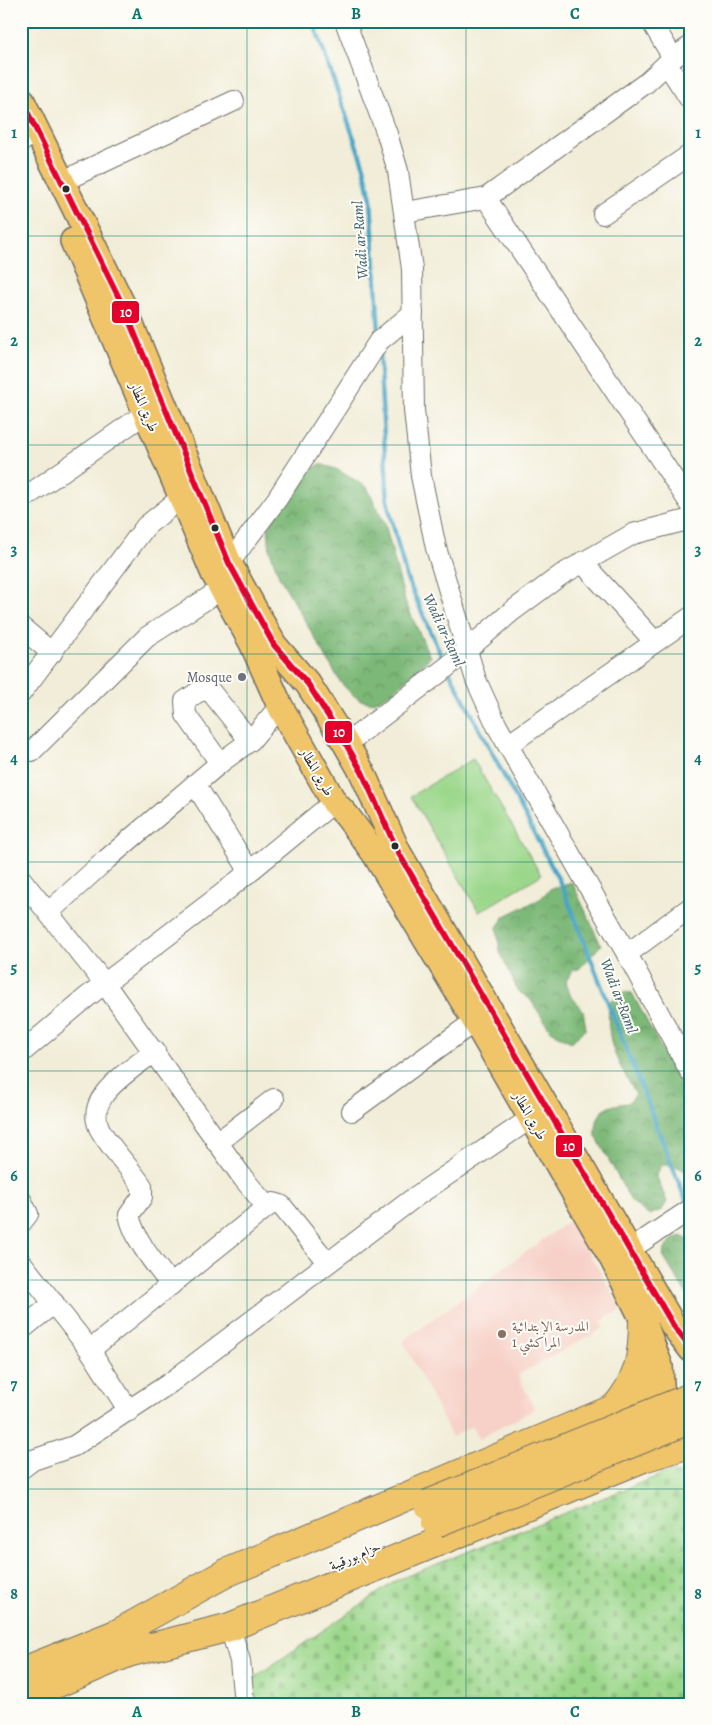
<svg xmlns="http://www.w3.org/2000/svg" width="712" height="1725" font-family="Alegreya,Amiri,serif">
<defs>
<pattern id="forest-crowns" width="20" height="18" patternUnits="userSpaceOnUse" patternTransform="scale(1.25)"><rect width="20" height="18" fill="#7cb877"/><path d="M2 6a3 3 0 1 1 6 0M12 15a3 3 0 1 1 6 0" fill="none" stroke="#669662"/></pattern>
<pattern id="cemetery-stones" width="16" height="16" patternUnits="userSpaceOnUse" patternTransform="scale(1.25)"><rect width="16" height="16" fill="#9bd78b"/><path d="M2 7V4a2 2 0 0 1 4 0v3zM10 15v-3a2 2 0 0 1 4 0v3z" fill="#86b978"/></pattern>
</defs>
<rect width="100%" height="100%" fill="#fdfcf7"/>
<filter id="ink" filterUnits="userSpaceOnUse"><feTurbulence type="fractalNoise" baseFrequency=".02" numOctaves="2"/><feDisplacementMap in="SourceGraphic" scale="10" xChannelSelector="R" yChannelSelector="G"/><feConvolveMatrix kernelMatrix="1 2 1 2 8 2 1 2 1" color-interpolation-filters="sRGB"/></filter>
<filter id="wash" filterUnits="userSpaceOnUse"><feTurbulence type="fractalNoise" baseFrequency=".0096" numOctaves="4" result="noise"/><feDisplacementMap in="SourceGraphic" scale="20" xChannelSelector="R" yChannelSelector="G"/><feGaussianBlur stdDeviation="1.12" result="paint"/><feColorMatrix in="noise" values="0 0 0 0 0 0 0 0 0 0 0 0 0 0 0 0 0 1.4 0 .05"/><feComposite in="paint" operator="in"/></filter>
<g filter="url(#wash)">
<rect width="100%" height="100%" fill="#f1edd8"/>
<path fill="#f7d1c8" d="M570,1220L622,1310L601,1321L604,1328L518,1375L535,1409L479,1439L472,1426L452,1437L403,1341Z"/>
<g fill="url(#forest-crowns)" stroke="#547251">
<path d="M320,464L336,469L367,487L385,524L405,601L430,657C419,669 385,704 369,702C357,701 349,691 341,683L279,576L270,551L268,528L301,477Z"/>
<path d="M572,882L601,945L579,969L573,970L566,981L570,995L583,1010L586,1029L571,1042L551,1031L530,999L518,991L500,952L497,927L505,916L540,899L551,888Z"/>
<path d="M623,992L632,993L691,1105V1178C683,1167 675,1165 662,1165L656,1175L667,1202L662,1210L648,1215L631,1201L596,1136C595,1110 606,1105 629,1103L636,1094C616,1059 606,1045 609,1002Z"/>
<path d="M681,1236L691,1241V1302L663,1256C666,1244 670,1240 681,1236Z"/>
</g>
<path fill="url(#cemetery-stones)" stroke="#63815b" d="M668,1472L691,1476V1697L680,1704H254L252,1679L397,1580Z"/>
<path fill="#9bd78b" stroke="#63815b" d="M473,759L541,875L479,912L411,796Z"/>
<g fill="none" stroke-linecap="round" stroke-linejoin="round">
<g stroke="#47a5c6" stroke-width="4.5">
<path d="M313,21L364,167L371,199L379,335"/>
<path d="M379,352L388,505L406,576L444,662"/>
<path d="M450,673L563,888L688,1206"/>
</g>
</g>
</g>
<g filter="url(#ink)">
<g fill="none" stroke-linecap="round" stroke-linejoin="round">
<defs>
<g id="minor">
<path d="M345,21L387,134L398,171L412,269L414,410L421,476L436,548L476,680L497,726L627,954L691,1073"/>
<path d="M651,21L673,58"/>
<path d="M667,64L691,101"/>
<path d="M21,142L37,130"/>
<path d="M63,181L234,101"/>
<path d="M486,198L691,505"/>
<path d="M405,212L486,198L646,83L673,58L691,46"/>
<path d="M603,214L691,154"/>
<path d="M21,500L146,413L158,407"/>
<path d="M582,562L655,642"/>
<path d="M220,570L229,563L277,499L379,341L413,313"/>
<path d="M21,627L52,653"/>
<path d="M21,693L146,526L181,498L194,492"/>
<path d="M346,744L447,667L511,612L561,575L633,534L691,519"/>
<path d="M508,745L691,617"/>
<path d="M32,751L147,637L222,589"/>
<path d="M220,763L186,715L185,701L201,690L211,692L250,741"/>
<path d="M195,784L250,872"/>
<path d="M21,879L105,984L243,1178L267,1207L90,1350"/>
<path d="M49,912L107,859L220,763L250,741L280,706"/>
<path d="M627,954L691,907"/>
<path d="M155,1051C132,1070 79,1098 102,1133C114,1152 130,1168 142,1186V1197L129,1215C135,1241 155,1264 171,1285"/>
<path d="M21,1053L87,997L222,894L334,802"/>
<path d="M352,1111L475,1021"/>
<path d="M217,1143L274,1099"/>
<path d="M21,1200L28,1214L21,1223"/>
<path d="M267,1207L274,1203L281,1205L327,1262"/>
<path d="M629,1250L691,1209"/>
<path d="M21,1262L90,1350L129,1411"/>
<path d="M21,1330L54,1303"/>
<path d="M21,1469L33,1460L74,1446L170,1383L415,1197L543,1110"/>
<path d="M230,1627L240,1661L244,1704"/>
</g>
<g id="major">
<path d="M21,99L124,308L229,563L274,645L308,684L346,744L362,772L398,852L673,1325L691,1349"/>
<path d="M73,241L214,574L252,643L280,706L334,802L347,816L375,854L475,1021L613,1260L643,1320L660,1366L661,1384"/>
</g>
<g id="highway">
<path d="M613,1410C639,1381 643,1357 643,1320"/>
<path d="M120,1632L226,1573L660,1389"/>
<path d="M124,1654L230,1627L643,1458L683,1446"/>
<path d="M21,1672L136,1626"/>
<path d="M21,1699L142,1647"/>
</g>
</defs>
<use href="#minor" stroke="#706f68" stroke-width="22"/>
<use href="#major" stroke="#706f68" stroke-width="28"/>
<use href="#highway" stroke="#706f68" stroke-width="30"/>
<use href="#minor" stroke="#fff" stroke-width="20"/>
<use href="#major" stroke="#f0c469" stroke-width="25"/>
<use href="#highway" stroke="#f0c469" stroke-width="28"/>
<defs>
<g id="highway-bridge">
<path d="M428,1504L691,1397"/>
<path d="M436,1523L691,1419"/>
</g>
</defs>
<use href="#highway-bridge" stroke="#706f68" stroke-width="30" stroke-linecap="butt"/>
<use href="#highway-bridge" stroke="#f0c469" stroke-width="28"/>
<defs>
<path id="bus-1" d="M21,99L124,308L229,563L274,645L308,684L346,744L362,772L398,852L673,1325L691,1349"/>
</defs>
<use href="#bus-1" stroke="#fdfcf7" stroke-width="10"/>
<use href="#bus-1" stroke="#e4002b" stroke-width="6"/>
</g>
</g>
<path fill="none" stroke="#0f766e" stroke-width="1" stroke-opacity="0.55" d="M247,21V1704M466,21V1704M21,236H691M21,445H691M21,654H691M21,862H691M21,1071H691M21,1280H691M21,1489H691"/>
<g fill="#2b2b2b" stroke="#fdfcf7" stroke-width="2">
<circle cx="66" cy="189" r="4.5"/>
<circle cx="215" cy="528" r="4.5"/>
<circle cx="395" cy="846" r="4.5"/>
</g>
<circle fill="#6b7280" stroke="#fdfcf7" stroke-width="2" cx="242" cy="677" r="5"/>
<circle fill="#8d6e63" stroke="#fdfcf7" stroke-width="2" cx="502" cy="1334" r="5"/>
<g text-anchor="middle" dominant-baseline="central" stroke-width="4" stroke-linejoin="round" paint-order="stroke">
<g font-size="14" fill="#2b2b2b" stroke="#fdfcf7">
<text transform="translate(144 407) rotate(67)">طريق المطار</text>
<text transform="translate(317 772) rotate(60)">طريق المطار</text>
<text transform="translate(530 1116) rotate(60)">طريق المطار</text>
<text transform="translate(355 1556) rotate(-23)">حزام بورقيبة</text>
</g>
<g font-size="14" fill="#5b616d" stroke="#fdfcf7" text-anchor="end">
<text x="232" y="677">Mosque</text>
</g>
<g font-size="14" fill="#785e54" stroke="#fdfcf7" text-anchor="start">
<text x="512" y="1326">المدرسة الإبتدائية<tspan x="512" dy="16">المراكشي 1</tspan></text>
</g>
<g font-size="15" font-style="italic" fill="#365c69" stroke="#fdfcf7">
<text transform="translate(360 240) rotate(-94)">Wadi ar-Raml</text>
<text transform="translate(444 630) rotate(65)">Wadi ar-Raml</text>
<text transform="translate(619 996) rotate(69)">Wadi ar-Raml</text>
</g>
</g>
<g stroke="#fdfcf7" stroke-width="2">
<rect x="111" y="300" width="29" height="24" rx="5" fill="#e4002b"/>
<rect x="324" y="720" width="29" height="24" rx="5" fill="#e4002b"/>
<rect x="555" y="1134" width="28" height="24" rx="5" fill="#e4002b"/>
</g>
<g font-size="14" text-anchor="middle" font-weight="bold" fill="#fff">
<text x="126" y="317">10</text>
<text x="339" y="737">10</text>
<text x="569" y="1151">10</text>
</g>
<rect width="712" height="1725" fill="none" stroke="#fdfcf7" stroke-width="55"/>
<rect x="28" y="28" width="656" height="1670" fill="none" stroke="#0f766e" stroke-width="2"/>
<g font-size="16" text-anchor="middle" font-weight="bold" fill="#0f766e">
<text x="137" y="19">A</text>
<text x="356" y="19">B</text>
<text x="575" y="19">C</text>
<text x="14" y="138">1</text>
<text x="698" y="138">1</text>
<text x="14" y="346">2</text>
<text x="698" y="346">2</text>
<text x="14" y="555">3</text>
<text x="698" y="555">3</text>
<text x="14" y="764">4</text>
<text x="698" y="764">4</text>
<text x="14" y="973">5</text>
<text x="698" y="973">5</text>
<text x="14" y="1181">6</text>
<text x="698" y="1181">6</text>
<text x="14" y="1390">7</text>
<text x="698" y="1390">7</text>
<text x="14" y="1599">8</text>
<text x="698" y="1599">8</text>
<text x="137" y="1717">A</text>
<text x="356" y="1717">B</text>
<text x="575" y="1717">C</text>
</g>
</svg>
